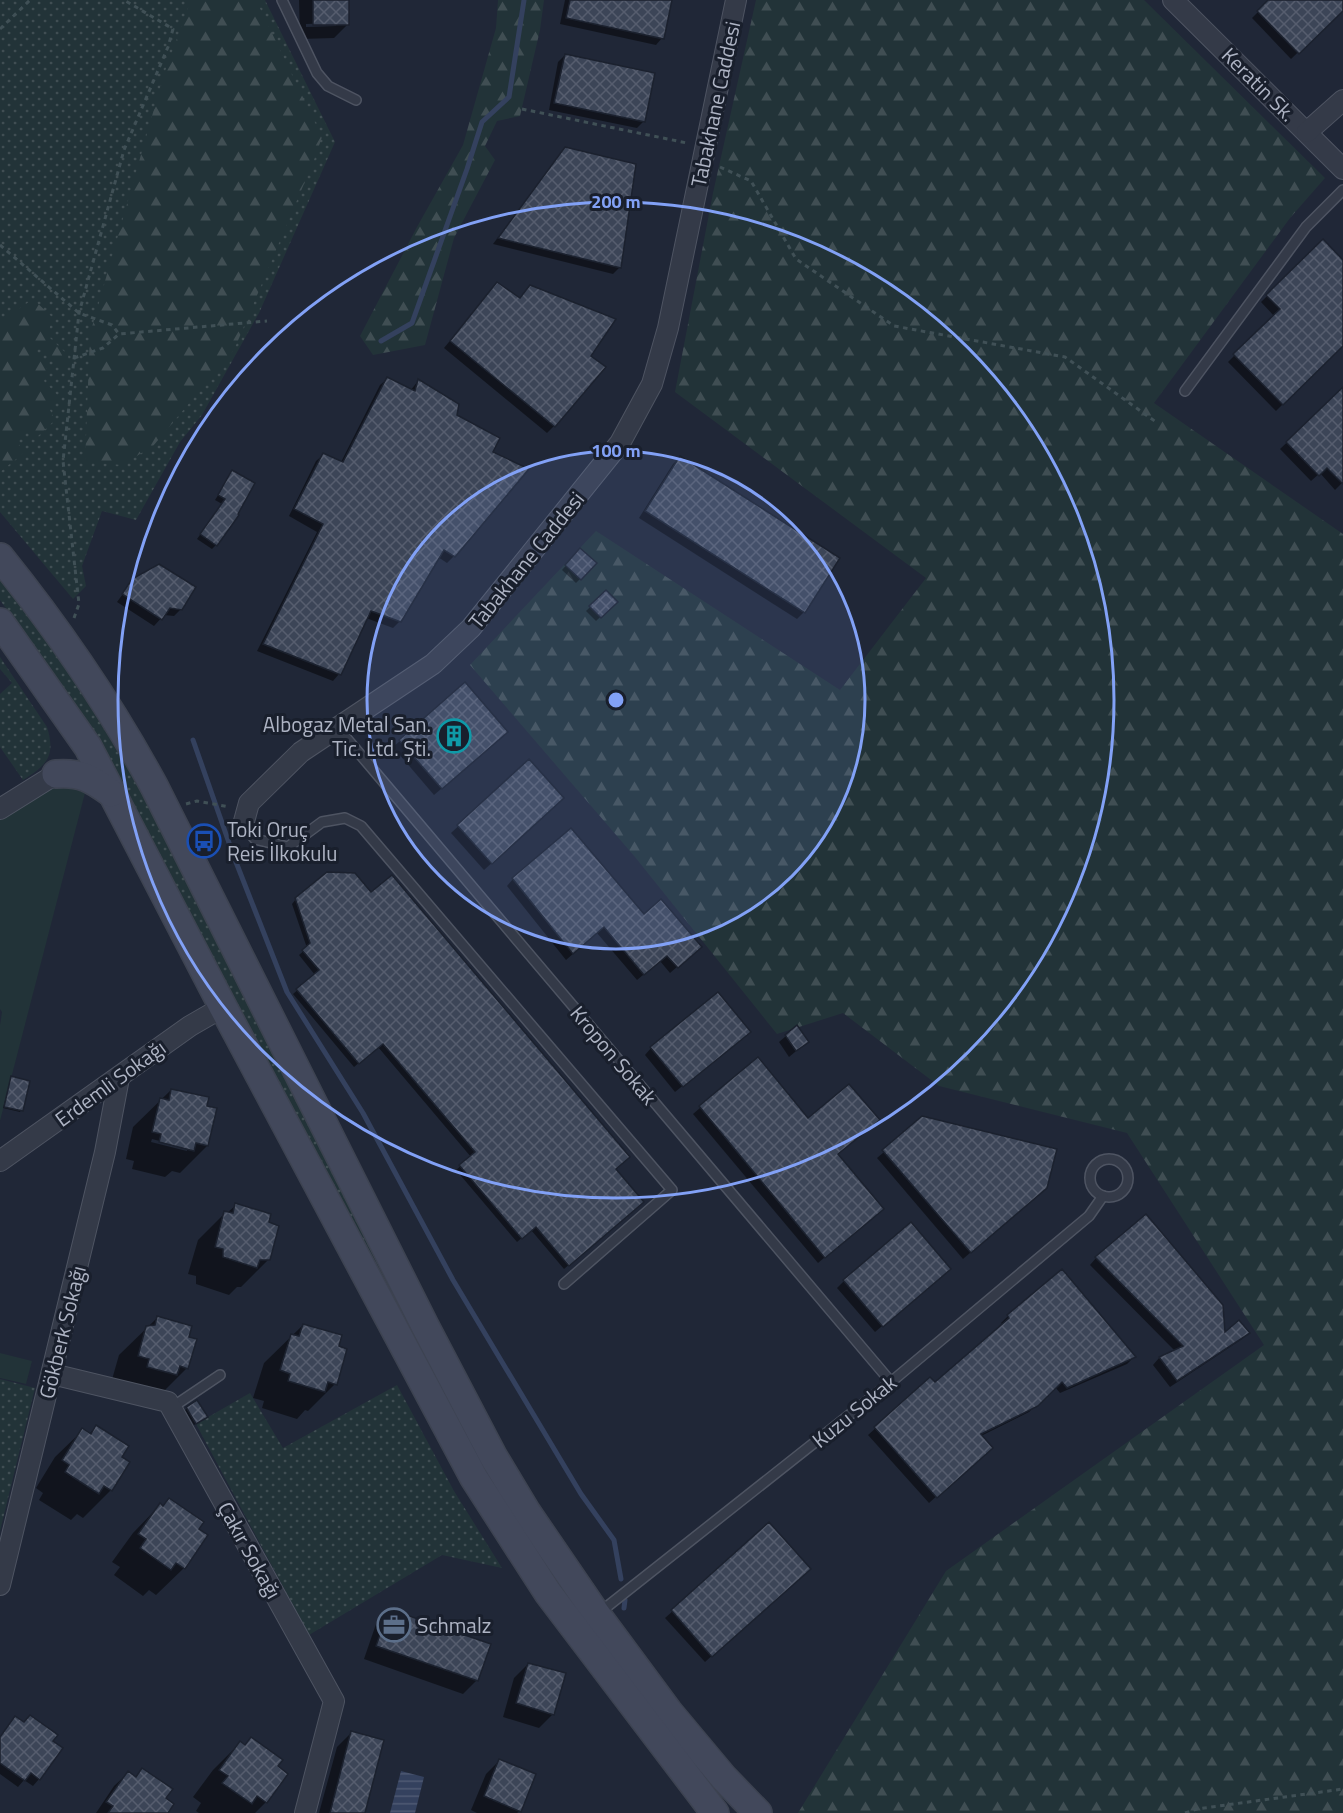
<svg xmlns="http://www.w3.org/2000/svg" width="1343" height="1813" font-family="'Titillium Web',sans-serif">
<defs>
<pattern id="grass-dots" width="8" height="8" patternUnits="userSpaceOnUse" patternTransform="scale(1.5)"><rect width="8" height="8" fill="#223338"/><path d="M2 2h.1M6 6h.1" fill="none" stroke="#404e53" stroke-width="1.8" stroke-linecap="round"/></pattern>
<pattern id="forest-firs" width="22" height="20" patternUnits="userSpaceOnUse" patternTransform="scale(1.5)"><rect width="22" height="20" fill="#223338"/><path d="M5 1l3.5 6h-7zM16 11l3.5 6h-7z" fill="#404e53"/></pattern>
<pattern id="water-rules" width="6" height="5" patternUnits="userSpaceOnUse" patternTransform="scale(1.5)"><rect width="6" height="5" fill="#34415e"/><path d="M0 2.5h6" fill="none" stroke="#4f5a73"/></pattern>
<pattern id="building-cross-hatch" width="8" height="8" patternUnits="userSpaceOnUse" patternTransform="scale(1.5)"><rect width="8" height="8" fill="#3c4557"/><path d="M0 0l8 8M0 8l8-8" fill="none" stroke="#565d6e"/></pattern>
</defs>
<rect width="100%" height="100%" fill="#202737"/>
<g fill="url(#grass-dots)">
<path d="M0,0H265L335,142L259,313L202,415L180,442L136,520L102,511L82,566L86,586L73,599L0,512Z"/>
<path d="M0,579C58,651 105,728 150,808L425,1358L480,1460L524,1532L583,1615L579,1618L477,1464L90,727L0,600Z"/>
<path d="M0,657L47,727C56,756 47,765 23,780L0,747V694L12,683L0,669Z"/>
<path d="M0,1379L35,1388L0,1531Z"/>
<path d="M397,1385L454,1491L502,1568L442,1555L309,1635L196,1424L250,1393L283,1448Z"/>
</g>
<g fill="url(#forest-firs)">
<path d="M191,0H256L322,137L314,160L234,350L153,446L122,465L85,462L90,334L164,74Z"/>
<path d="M498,0H544L540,30L520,116L497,121L485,146L495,160L454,238L425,345L373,355L360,336L417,227L463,145L496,28Z"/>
<path d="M756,0H1144L1325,178L1290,218L1154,403L1343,534V1813H798L946,1571L1264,1345L1127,1133L939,1086L843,1013L777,1034L635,857L470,665L596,531L840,690L926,578L675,392L713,193Z"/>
<path d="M33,299L52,317L48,336L68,355L69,365L56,366L41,345L35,351L49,372L44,381L60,398L49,408L55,420L34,440L27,431L17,442L25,452L0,472V322Z"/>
</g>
<g fill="#223338">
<path d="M60,782L85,793L0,1121V1025L2,1012L0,1009V820Z"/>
<path d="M0,1353L32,1361L26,1384L0,1378Z"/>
</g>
<path fill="url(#water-rules)" d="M401,1771L424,1777L415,1813H390Z"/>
<g fill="#0007" fill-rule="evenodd">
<path d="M299,0H347L348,24L334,38L300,39ZM336,23V26L306,27V24Z"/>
<path d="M565,0H671L662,38L656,45L560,24Z"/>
<path d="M1270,0H1343V9L1291,59L1252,18Z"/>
<path d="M565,55L644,121L637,128L549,110L558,62Z"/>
<path d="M565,148L620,267L613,274L493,244Z"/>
<path d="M1323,241L1343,262V344L1276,411L1228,362L1274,316L1261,302Z"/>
<path d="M491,291L589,357L554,426L547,433L444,348Z"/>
<path d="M387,379L410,391L418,381L454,556L447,563L438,557L400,621L393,628L366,618L339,674L333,681L257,651L317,532L289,516L316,461L323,455L341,462L380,385Z"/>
<path d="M1343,389V482L1335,490L1320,473L1311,481L1280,449Z"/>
<path d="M680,458L804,612L797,619L639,518L673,464Z"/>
<path d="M233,472L216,545L212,549L197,539L222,504L215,500Z"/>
<path d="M580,550L595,564L576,583L562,570Z"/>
<path d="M133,580L181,609L174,616L164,615L154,626L117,602Z"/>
<path d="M606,592L616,602L596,621L586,611Z"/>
<path d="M499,739L434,795L393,747L400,741Z"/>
<path d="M529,761L556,805L484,870L451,833Z"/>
<path d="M513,879L644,916L693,953L670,973L660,961L637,980L597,933L566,960L507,886Z"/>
<path d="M296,899L614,1169L638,1206L564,1269L531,1230L517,1242L456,1170L471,1157L378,1047L354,1067L293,994L315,975L299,955L307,948L292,904Z"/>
<path d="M786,1036L807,1042L789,1057L779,1042Z"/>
<path d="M742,1038L675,1092L645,1055L651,1048Z"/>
<path d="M757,1059L837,1155L875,1215L818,1263L693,1114Z"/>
<path d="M11,1078L21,1110L20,1112L3,1108Z"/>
<path d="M171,1090L206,1107L207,1146L180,1173L172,1171L165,1177L132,1169L134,1161L126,1159L133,1127ZM152,1139L187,1148V1151L151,1142Z"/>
<path d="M884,1152L1038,1194L963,1259L877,1158Z"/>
<path d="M236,1205L267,1223L268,1260L241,1287H237L229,1295L196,1284V1276L188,1274L198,1240L225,1213H227Z"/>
<path d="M1096,1258L1224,1336L1248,1333L1242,1339L1170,1387L1153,1365L1159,1358L1175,1351L1090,1265Z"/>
<path d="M943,1275L875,1332L837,1288L844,1281Z"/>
<path d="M1008,1316L1134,1357L1127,1364L1060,1393L1055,1387L1029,1412L981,1436L984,1454L929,1503L868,1435L930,1379L935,1384L1003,1325L1001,1323Z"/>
<path d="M157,1318L187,1338V1368L160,1395L111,1383L119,1355Z"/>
<path d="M303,1325L337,1347L335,1384L308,1411L305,1410L297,1419L262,1408L264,1401L253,1398L264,1363Z"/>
<path d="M196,1402L204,1418L194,1425L185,1410Z"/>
<path d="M96,1427L120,1457L128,1463L110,1491L83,1518L77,1514L71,1520L39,1500L43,1493L36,1488L55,1457L83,1430L89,1434Z"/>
<path d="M160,1505L197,1529L184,1568L156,1595L149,1590L143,1596L114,1575L120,1567L112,1562L133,1533Z"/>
<path d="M769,1525L802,1575L705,1662L665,1618Z"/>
<path d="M390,1610L477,1680L463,1694L364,1659L376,1624Z"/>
<path d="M528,1664L553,1714L539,1728L503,1717L514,1678Z"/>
<path d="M15,1718L51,1742L39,1779L33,1786L24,1780L18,1787L0,1774V1737Z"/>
<path d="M351,1733L364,1813H319L337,1747Z"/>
<path d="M240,1743L276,1767L266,1802L255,1813H199L196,1811L201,1803L193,1797L213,1770Z"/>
<path d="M500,1760L520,1811L517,1813H477L471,1810L486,1774Z"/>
<path d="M142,1770L164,1799L166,1813H96L114,1786L128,1773L135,1777Z"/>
</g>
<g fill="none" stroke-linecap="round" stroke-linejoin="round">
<g stroke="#34415e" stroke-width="5">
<path d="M381,341L412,323L467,169L482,122L509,97L524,0"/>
<path d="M193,740L234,857L287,992L363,1113L453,1280L581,1494L614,1540L621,1579"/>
<path d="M624,1608L625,1600"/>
</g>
</g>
<g fill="url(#building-cross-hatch)" stroke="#1b212e" stroke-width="1.5">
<rect x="313" y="0" width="36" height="25"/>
<path d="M570,0H672L664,39L566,18Z"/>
<path d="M1268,0H1343V11L1299,54L1257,11Z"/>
<path d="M565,54L655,73L645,122L554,103Z"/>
<path d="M565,147L636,164L621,268L498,238Z"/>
<path d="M1323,239L1343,260V346L1283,405L1233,354L1280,309L1266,295Z"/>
<path d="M497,282L520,298L530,285L616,319L591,356L606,367L555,427L450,341Z"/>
<path d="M387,377L415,391L418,379L459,404L457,415L500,438L493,452L529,469L455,557L444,550L401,622L371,611L341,675L263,644L323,524L294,509L323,453L343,462Z"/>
<path d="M1343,387V484L1327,468L1319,476L1286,442Z"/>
<path d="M680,456L840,558L805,613L645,511Z"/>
<path d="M232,470L255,483L238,514L239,515L217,546L200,534L225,499L218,495Z"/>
<path d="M580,548L597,563L581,580L565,565Z"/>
<path d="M159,564L196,587L182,610L170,608L162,620L122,594L132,579Z"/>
<path d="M606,590L618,602L601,618L589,606Z"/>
<path d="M465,682L508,732L442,789L399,740Z"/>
<path d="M529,759L564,798L492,864L457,825Z"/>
<path d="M571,828L644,914L661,899L702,947L678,968L667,956L644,975L604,927L573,954L512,878Z"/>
<path d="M327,872L355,873L371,892L392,875L630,1157L616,1169L644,1202L569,1266L536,1227L522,1239L459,1165L475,1152L383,1044L359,1064L296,989L319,970L302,950L310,943L295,898Z"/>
<path d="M718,992L751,1032L683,1087L650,1047Z"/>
<path d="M797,1025L809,1042L796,1051L785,1035Z"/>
<path d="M758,1057L808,1118L849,1084L880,1120L838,1154L884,1209L825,1258L699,1106Z"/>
<path d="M11,1076L30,1081L23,1111L4,1107Z"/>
<path d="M171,1089L209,1097L207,1106L217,1108L208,1146L196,1143L194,1151L159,1142L161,1134L152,1132L160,1098L169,1100Z"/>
<path d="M922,1116L1057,1149L1047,1188L971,1253L882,1150Z"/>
<path d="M235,1203L271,1214L269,1222L279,1226L270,1260H260L257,1268L223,1257V1249L215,1247L224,1211L233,1213Z"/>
<path d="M1146,1214L1223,1305L1225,1332L1239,1320L1250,1333L1177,1381L1159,1357L1183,1346L1095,1257Z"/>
<path d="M911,1222L951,1269L883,1327L843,1280Z"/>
<path d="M1062,1269L1136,1357L1067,1388L1062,1382L1038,1406L981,1434L993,1448L937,1498L874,1427L930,1377L935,1382L1009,1318L1007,1315Z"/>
<path d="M157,1316L192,1326L189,1337L197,1339L188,1369L180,1366L177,1375L147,1367L149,1359L138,1356L146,1326L155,1325Z"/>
<path d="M303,1324L342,1335L339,1346L347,1349L337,1385L328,1382L325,1392L288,1381L290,1374L280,1370L291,1334L299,1336Z"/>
<path d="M197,1400L208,1417L196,1424L186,1407Z"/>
<path d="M96,1425L129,1446L122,1457L130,1462L112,1491L104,1486L99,1494L65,1472L69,1465L62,1460L82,1428L91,1434Z"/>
<path d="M169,1498L204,1522L199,1529L208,1535L185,1569L176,1563L171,1570L140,1548L146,1539L138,1534L160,1503L163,1506Z"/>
<path d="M769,1522L811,1569L712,1657L671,1610Z"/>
<path d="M389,1609L491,1644L478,1681L376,1646Z"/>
<path d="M528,1663L566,1673L554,1715L516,1703Z"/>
<path d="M30,1715L58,1735L53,1741L63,1748L40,1780L31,1773L25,1781L0,1763V1737L15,1716L24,1722Z"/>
<path d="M351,1731L384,1740L365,1813H330Z"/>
<path d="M251,1737L283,1760L278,1766L288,1774L267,1803L257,1796L252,1804L222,1783L228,1776L219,1770L240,1741L245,1745Z"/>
<path d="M499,1759L536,1774L521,1812L484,1796Z"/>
<path d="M142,1768L173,1789L166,1798L174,1804L168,1813H108L113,1806L106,1802L128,1771L136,1777Z"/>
</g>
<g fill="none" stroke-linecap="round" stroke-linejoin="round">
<defs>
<g id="lane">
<path d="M282,0L317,73L328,86L356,100"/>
<path d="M1185,391L1306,227L1343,190"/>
<path d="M337,727L891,1382"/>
<path d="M243,825L255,839L288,847L322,822L345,818L361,826L672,1190L564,1284"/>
<circle cx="1109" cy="1178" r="19"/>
<path d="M171,1408L220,1375"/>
<path d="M599,1613L891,1382L1089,1216L1103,1196"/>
</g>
<g id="street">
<path d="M1173,0L1343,169"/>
<path d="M1307,132L1343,100"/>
<path d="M0,809L56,774"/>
<path d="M243,825L249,803L301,752L433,664L471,628L620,443L652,384L668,328L736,0"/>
<path d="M0,1161L190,1026L223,1007"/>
<path d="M52,1374L168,1402L334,1701L305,1813"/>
<path d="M0,1585L105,1152L119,1078"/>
</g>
<g id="secondary">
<path d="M0,557C58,629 110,705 154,786L425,1326L493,1456L526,1511L597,1615L668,1711L724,1778L758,1813"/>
<path d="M0,622L88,747L223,1007L474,1478L548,1593L715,1813"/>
<path d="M56,774C81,772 92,779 111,793"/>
</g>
</defs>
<use href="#lane" stroke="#4e5462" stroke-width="12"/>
<use href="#street" stroke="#4e5462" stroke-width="22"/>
<use href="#secondary" stroke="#3d4351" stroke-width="30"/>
<g stroke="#405056" stroke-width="3" stroke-dasharray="4.5 4.5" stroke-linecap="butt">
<path d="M0,29L30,0"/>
<path d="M522,109L687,143"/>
<path d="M720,167L751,181L796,259L894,326L1065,357L1156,422"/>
<path d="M0,245L79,313L112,325L119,334L267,321"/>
<path d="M74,358L103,348L119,334"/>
<path d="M74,618L79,604L63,461L79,313L124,150L168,47L173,29L124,0"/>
<path d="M186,804L197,801L230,807"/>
<path d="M1185,1813L1197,1809L1343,1789"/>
</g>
<use href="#lane" stroke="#343a48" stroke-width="9"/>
<use href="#street" stroke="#343a48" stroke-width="20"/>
<use href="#secondary" stroke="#42485b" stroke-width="27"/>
</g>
<circle cx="616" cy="700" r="249" fill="#82a1f6" fill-opacity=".12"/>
<g fill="none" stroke="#82a1f6" stroke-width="3">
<circle cx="616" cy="700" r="249"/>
<circle cx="616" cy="700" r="498"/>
</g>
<defs>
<symbol id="building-ring" viewBox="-11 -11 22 22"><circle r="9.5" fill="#191f2c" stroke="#0f9aa8" stroke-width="1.5"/><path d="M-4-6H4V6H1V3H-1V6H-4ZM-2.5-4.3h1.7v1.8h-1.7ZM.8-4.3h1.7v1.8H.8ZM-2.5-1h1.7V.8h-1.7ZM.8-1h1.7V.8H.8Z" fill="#0f9aa8"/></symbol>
<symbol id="bus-ring" viewBox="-11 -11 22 22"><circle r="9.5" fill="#191f2c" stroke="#1a4fb4" stroke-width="1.5"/><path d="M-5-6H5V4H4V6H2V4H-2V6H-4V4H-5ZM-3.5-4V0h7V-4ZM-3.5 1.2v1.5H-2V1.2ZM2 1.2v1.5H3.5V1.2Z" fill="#1a4fb4"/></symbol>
<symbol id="office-ring" viewBox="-11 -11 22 22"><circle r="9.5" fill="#191f2c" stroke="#5c6f8a" stroke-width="1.5"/><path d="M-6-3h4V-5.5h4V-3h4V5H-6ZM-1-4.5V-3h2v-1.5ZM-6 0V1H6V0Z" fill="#5c6f8a"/></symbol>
</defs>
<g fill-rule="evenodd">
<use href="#building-ring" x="435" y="717" width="38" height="38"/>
<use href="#bus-ring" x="185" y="822" width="38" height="38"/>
<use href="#office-ring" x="375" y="1606" width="38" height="38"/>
</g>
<g text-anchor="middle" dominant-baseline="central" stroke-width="6" stroke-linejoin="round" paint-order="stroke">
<g font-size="21" fill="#aeb4c4" stroke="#191f2c">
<text transform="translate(1259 84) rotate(45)">Keratin Sk.</text>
<text transform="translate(715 104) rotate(-78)">Tabakhane Caddesi</text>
<text transform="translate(526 560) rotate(-51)">Tabakhane Caddesi</text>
<text transform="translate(614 1055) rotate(50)">Kropon Sokak</text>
<text transform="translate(110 1083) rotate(-36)">Erdemli Sokağı</text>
<text transform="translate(62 1332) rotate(-76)">Gökberk Sokağı</text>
<text transform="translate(854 1411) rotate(-39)">Kuzu Sokak</text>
<text transform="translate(250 1550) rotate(61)">Çakır Sokağı</text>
</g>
<g font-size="21" fill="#aeb4c4" stroke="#191f2c" text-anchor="start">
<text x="431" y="724" text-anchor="end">Albogaz Metal San.<tspan x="431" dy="24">Tic. Ltd. Şti.</tspan></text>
<text x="227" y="829">Toki Oruç<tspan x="227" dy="24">Reis İlkokulu</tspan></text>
<text x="417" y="1625">Schmalz</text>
</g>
</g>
<circle cx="616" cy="700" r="9" fill="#82a1f6" stroke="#191f2c" stroke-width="3"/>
<g font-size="18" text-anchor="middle" font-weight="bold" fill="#82a1f6" stroke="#191f2c" stroke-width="6" stroke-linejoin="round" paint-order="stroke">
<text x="616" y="208">200 m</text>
<text x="616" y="457">100 m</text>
</g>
</svg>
